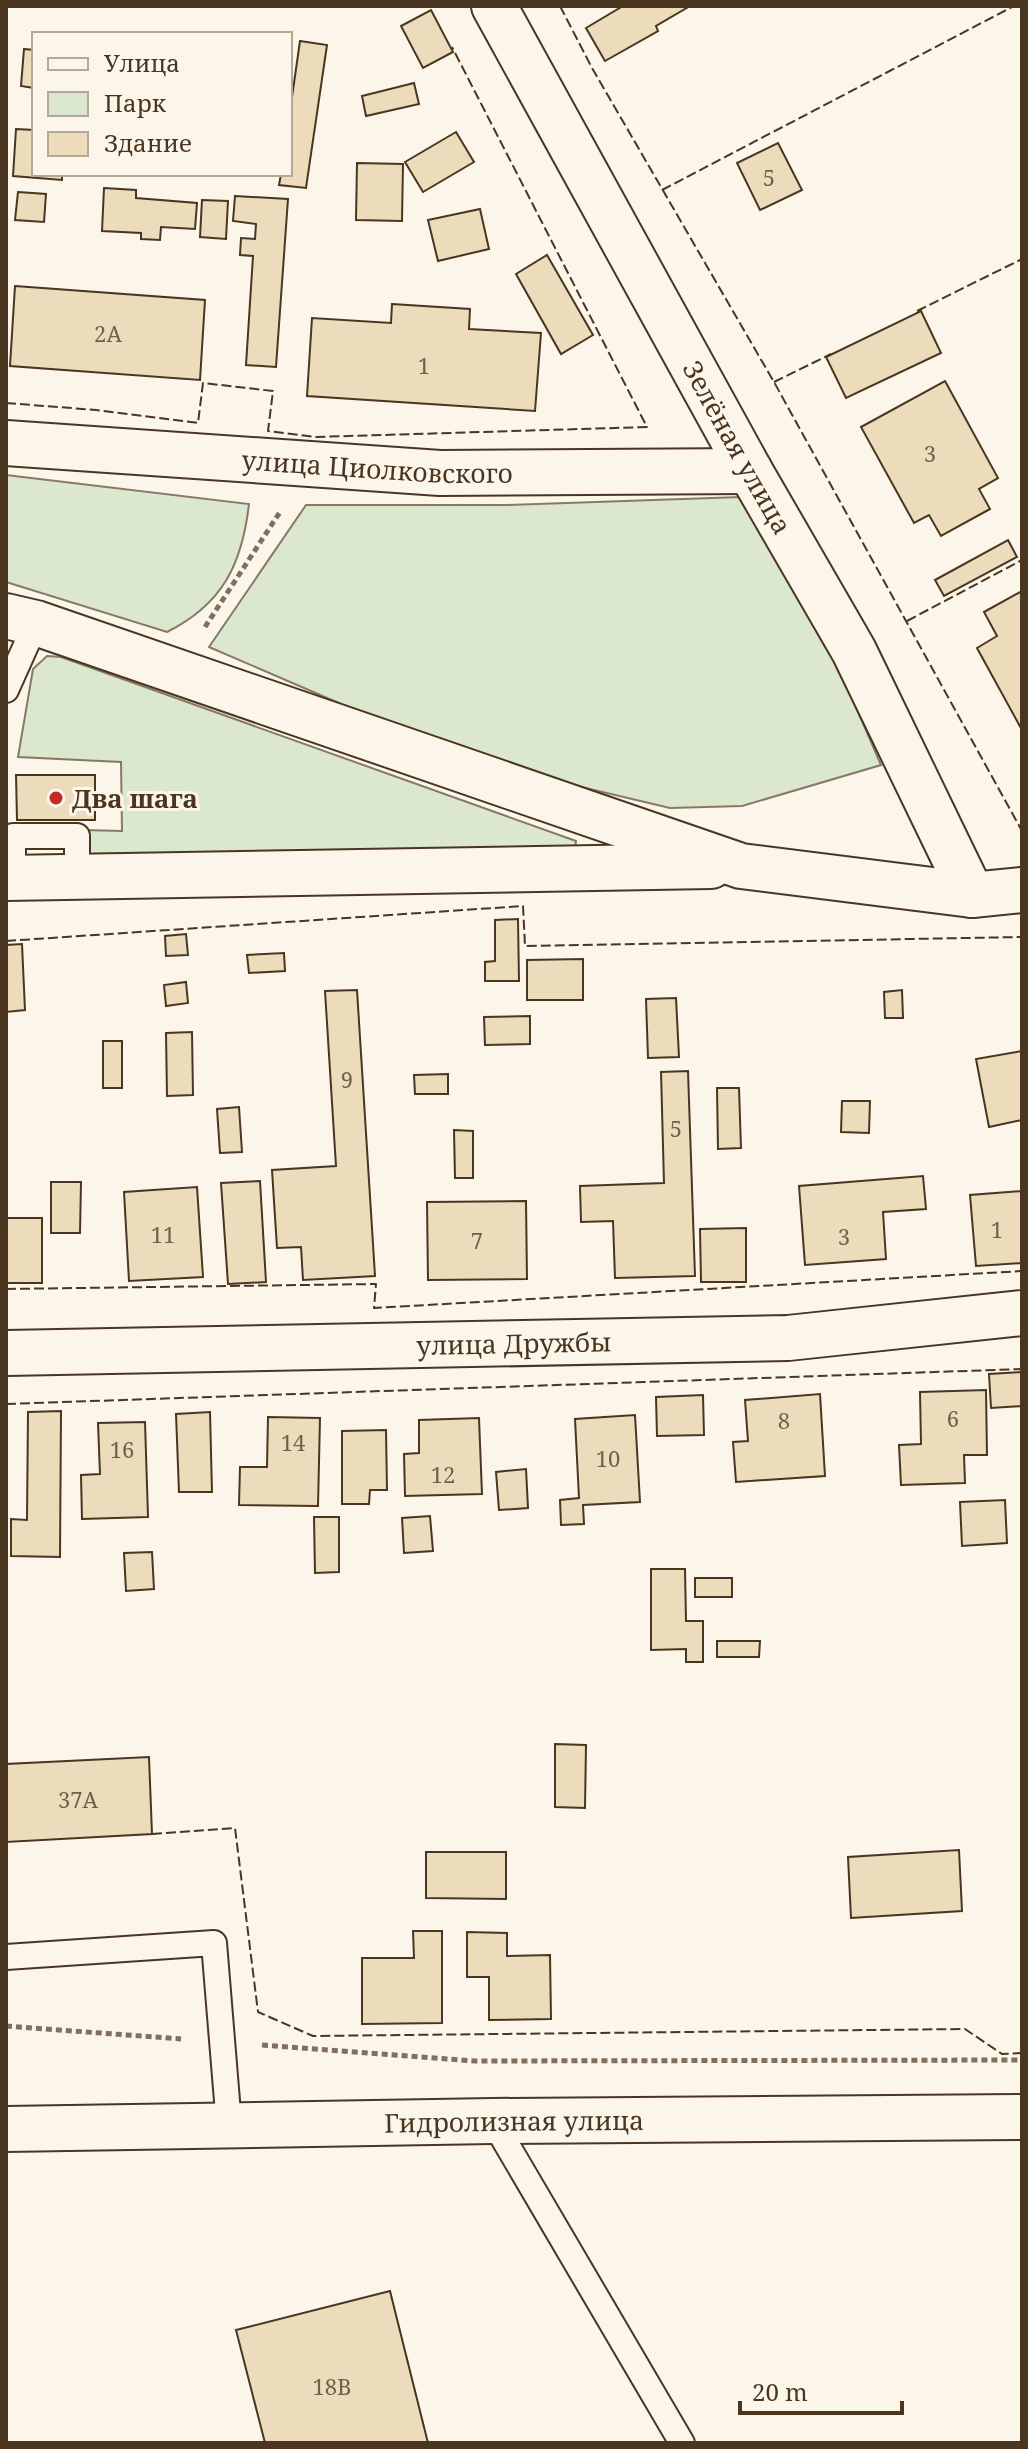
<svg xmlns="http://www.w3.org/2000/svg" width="1028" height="2449" font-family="'Noto Serif',serif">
<rect width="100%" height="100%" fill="#fbf6e9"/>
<g fill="#dce7d0" stroke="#887966" stroke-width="2">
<path d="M6,475L249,504C242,564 223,604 167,632L6,582Z"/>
<path d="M741,497L836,661L881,765L742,806L670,808L518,772L406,732L209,647L306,505H508Z"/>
<path d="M47,656L61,657L576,841L573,864L83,865L84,830L122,831L121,762L18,757L33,669Z"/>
</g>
<g fill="#ecdcbc" stroke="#4a3520" stroke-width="2">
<path d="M623,6H690L656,26L658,31L605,61L586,28Z"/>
<path d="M431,10L453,52L423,68L401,26Z"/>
<path d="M300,41L327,45L306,188L279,185L281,174H290V111Z"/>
<path d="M24,49L34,50V88L21,86Z"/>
<path d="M414,83L419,104L366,116L362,96Z"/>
<path d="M16,129L34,130V174H62V180L13,176Z"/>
<path d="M456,132L474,162L423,192L405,162Z"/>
<path d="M778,143L802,190L760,210L737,163Z"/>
<path d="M357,163L403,164L402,221L356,220Z"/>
<path d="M104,188L136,190V198L197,203L195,229L161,227L160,240L141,239V233L102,231Z"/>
<path d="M18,192L46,194L44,222L15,220Z"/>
<path d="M235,196L288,199L276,367L246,365L253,256L240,255L241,238L255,239L256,224L233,221Z"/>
<path d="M202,200L228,201L226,239L200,237Z"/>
<path d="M480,209L489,249L438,261L428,220Z"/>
<path d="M547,255L593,335L561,354L516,274Z"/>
<path d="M15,286L205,300L200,380L10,366Z"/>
<path d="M392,304L470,309L469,329L541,333L535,411L307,396L312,318L391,323Z"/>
<path d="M921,311L941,353L846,398L826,357Z"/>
<path d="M945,381L998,478L979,489L990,509L941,536L929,515L914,523L861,427Z"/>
<path d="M1008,540L1017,557L944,596L935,580Z"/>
<path d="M1022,591V730L977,648L997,636L984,612Z"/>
<path d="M16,775H95V820H17Z"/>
<path d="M518,919L519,981H485V962L495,961V920Z"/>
<path d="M186,934L188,955L166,956L165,936Z"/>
<path d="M22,944L25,1010L6,1012V945Z"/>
<path d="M284,953L285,971L249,973L247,955Z"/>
<path d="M583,959V1000H527V960Z"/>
<path d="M186,982L188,1003L166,1006L164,985Z"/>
<path d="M357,990L375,1276L303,1280L301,1247L277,1248L272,1170L336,1166L325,991Z"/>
<path d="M902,990L903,1018H885L884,992Z"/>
<path d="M676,998L679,1057L648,1058L646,999Z"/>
<path d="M530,1016V1044L485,1045L484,1017Z"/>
<path d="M192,1032L193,1095L167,1096L166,1033Z"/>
<rect x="103" y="1041" width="19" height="47"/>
<path d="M1022,1051V1120L989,1127L976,1059Z"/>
<path d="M688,1071L695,1276L615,1278L613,1221L581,1222L580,1186L664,1183L661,1072Z"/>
<path d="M448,1074V1094H415L414,1075Z"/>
<path d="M717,1088H739L741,1148L718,1149Z"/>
<path d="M842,1101H870L869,1133L841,1132Z"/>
<path d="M239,1107L242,1152L220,1153L217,1109Z"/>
<path d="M454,1130L473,1131V1178H455Z"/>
<path d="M923,1176L926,1209L883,1212L886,1259L805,1265L799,1186Z"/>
<path d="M260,1181L266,1282L228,1284L221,1183Z"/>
<path d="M51,1182H81L80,1233H51Z"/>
<path d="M197,1187L203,1277L129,1281L124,1192Z"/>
<path d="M1022,1191V1263L976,1266L970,1195Z"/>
<path d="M526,1201L527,1279L428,1280L427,1202Z"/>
<rect x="6" y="1218" width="36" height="65"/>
<path d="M746,1228V1282H701L700,1229Z"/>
<path d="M1022,1372V1406L991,1408L989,1374Z"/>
<path d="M986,1390L987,1455H964L965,1483L901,1485L899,1445L921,1444L920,1392Z"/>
<path d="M820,1394L825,1476L736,1482L733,1442L748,1441L745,1400Z"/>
<path d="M703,1395L704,1435L657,1436L656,1397Z"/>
<path d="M61,1411L60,1557L11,1556V1519L27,1520L28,1412Z"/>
<path d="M210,1412L212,1492H179L176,1414Z"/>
<path d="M635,1415L640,1502L583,1505L584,1524L561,1525L560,1500L579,1498L575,1419Z"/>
<path d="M268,1417L320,1418L318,1506L239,1505L240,1467H267Z"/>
<path d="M479,1418L482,1494L405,1496L404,1454L419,1453V1420Z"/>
<path d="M145,1422L148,1517L82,1519L81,1475L100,1474L98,1423Z"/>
<path d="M386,1430L387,1490H370L369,1504H342V1431Z"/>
<path d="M526,1469L528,1508L499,1510L496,1472Z"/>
<path d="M1005,1500L1007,1543L962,1546L960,1502Z"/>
<path d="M430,1516L433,1551L404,1553L402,1518Z"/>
<path d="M314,1517H339V1572L315,1573Z"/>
<path d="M152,1552L154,1589L126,1591L124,1553Z"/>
<path d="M651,1569H685L686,1621H703V1662H686V1649L651,1650Z"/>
<rect x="695" y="1578" width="37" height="19"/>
<path d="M717,1641H760L759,1657H717Z"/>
<path d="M555,1744L586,1745L585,1808L555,1807Z"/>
<path d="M149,1757L152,1834L6,1842V1764Z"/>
<path d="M959,1850L962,1911L851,1918L848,1857Z"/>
<path d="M426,1852H506V1899L426,1898Z"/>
<path d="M413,1931H442V2023L362,2024V1958H414Z"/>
<path d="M467,1932L507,1933V1956L550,1955L551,2019L489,2020V1977H467Z"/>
<path d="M390,2291L428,2443H265L236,2330Z"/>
</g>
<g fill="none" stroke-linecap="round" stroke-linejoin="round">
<defs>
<g id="service">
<path d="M6,690L36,623"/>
<path d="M13,878V836H77V877"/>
<path d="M6,1957L214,1943L229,2125"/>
<path d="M493,2121L682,2443"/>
</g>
<g id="minor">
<path id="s1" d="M494,6L750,471L854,651L972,895"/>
<path id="s2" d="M6,443L440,473L750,471"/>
<path d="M6,616L36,623L741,866L972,895L1022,890"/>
<path d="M6,878L711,866"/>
<path id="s3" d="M6,1353L788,1338L1022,1313"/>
</g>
<g id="trunk">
<path id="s4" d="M6,2129L493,2121L1022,2117"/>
</g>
</defs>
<use href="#service" stroke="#4a3520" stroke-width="28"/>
<use href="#minor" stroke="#4a3520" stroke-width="48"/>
<use href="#trunk" stroke="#4a3520" stroke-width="48"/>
<g stroke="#7f6f5c" stroke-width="5" stroke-dasharray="6 4" stroke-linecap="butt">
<path d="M205,627L280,512"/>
<path d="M6,2026L181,2039"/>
<path d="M262,2045L475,2061L1022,2060"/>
</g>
<use href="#service" stroke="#fbf6e9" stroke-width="24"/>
<use href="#minor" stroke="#fbf6e9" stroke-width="44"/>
<use href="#trunk" stroke="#fbf6e9" stroke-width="44"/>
<g stroke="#4a3520" stroke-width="2" stroke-dasharray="10 4" stroke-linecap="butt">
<path d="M560,6L592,68L774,382L1022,831"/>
<path d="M662,190L1014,6"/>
<path d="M917,311L1022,259"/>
<path d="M6,380V389"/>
<path d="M774,382L831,354"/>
<path d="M6,403L96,410L198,423L203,383L273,391L268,431L316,437L647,427L452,47"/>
<path d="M907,621L1022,560"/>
<path d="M6,941L523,906L525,946L1022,937"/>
<path d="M6,1289L376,1284L374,1308L1022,1271"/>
<path d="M6,1404L1022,1369"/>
<path d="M152,1834L235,1828L258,2012L313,2036L965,2029L1002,2054L1022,2053"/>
</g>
</g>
<circle fill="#c62828" stroke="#fbf6e9" stroke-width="3" cx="56" cy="798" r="8"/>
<g text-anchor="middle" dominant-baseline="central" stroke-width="6" stroke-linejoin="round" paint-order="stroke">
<g font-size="22" fill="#725f47">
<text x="769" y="177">5</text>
<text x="108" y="333">2А</text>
<text x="424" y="365">1</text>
<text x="930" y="453">3</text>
<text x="347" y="1079">9</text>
<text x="676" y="1128">5</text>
<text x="997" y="1229">1</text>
<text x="163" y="1234">11</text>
<text x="844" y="1236">3</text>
<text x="477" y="1240">7</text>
<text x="953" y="1418">6</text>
<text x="784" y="1420">8</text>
<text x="293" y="1442">14</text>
<text x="122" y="1449">16</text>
<text x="608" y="1458">10</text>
<text x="443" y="1474">12</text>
<text x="78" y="1799">37А</text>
<text x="332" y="2386">18В</text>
</g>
<g font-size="26" fill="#4a3520" stroke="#fbf6e9">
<text stroke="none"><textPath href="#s1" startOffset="504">Зелёная улица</textPath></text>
<text stroke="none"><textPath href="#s2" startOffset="372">улица Циолковского</textPath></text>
<text stroke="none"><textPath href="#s3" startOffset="508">улица Дружбы</textPath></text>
<text stroke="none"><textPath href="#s4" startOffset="508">Гидролизная улица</textPath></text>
</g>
<g font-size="26" font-weight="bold" fill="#4a3520" stroke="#fbf6e9" text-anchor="start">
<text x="72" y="798">Два шага</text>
</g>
</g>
<rect width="1028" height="2449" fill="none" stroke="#4a3520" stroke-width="16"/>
<rect x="32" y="32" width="260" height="144" fill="#fbf6e9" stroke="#b4a999" stroke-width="2"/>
<rect x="48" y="58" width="40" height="12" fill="#fbf6e9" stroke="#b4a999" stroke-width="2"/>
<text x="104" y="72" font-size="24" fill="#4a3520">Улица</text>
<rect x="48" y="92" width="40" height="24" fill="#dce7d0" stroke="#b4a999" stroke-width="2"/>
<text x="104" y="112" font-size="24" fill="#4a3520">Парк</text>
<rect x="48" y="132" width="40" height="24" fill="#ecdcbc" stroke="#b4a999" stroke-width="2"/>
<text x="104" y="152" font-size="24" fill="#4a3520">Здание</text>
<path d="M740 2401v12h162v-12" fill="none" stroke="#4a3520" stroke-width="4"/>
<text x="752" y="2401" font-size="24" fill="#4a3520" stroke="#fbf6e9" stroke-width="6" paint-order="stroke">20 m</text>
</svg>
